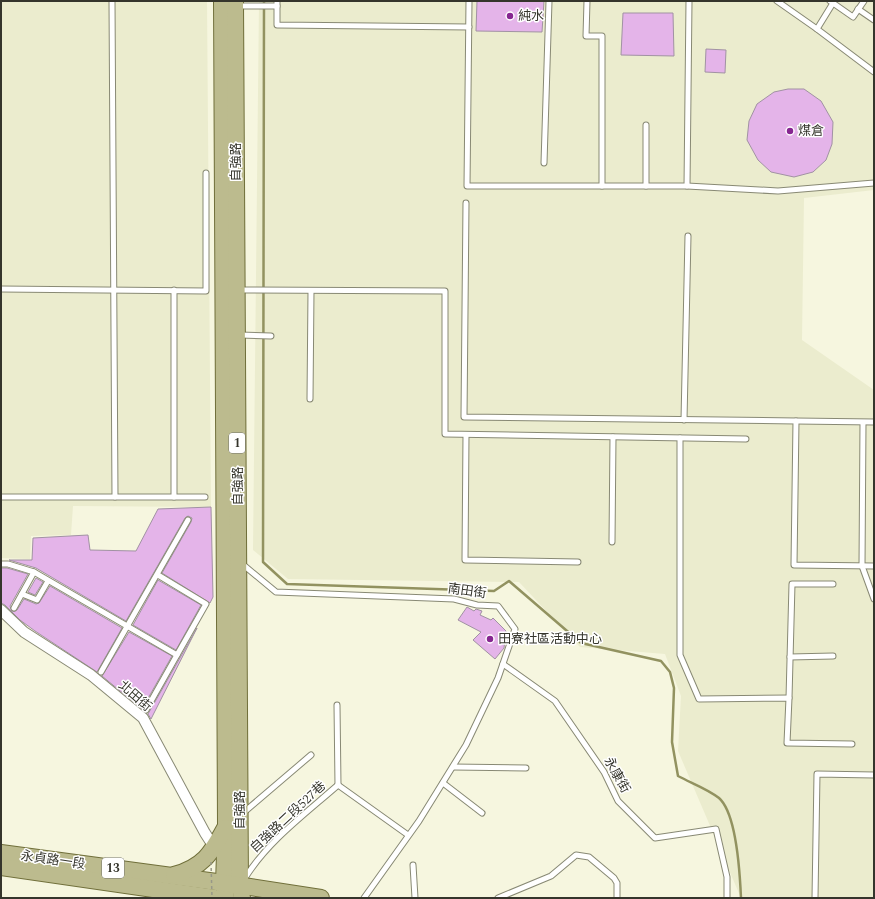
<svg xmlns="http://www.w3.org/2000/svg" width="875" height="899" font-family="Spectral,'Noto Sans TC',serif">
<rect width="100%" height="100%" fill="#f6f6df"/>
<g fill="#ebecce">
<path d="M1,1H207L211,507L73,506L71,535L31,536L30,559L1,558Z"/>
<path d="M259,1H874V190L804,198L802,340L874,390V898H741L678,751L681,696L665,654L580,647L519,582L288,579L253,550Z"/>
</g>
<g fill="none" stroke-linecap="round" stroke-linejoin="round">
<path stroke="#929260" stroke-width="2.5" d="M264,1L263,562L287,584L494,591L509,581L581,643L661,661L670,672L674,688L672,742L678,776C691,783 708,789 719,798C737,814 740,875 741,898"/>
</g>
<g fill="#e4b4e9" stroke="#a192a3">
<path d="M477,1H544L542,32L476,31Z"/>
<path d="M623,13H673L674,56L621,55Z"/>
<path d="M706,49L726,50L725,73L705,72Z"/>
<path d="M788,89H804L821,101L833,122L832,144L826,160L813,172L794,177L771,172L758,160L747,140L749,121L757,104L774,92Z"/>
<path d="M211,507L213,597L210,603L162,573L191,522L192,518L188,516L185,518L126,621L36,568L9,560H32L33,538L88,535L90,550L136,551L158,509Z"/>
<path d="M1,568H7L28,574L10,606L12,612L17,610L24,599L36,604L39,603L50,586L122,628L97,672L35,631L20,620L5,605L1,603Z"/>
<path d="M36,578L43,582L35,595L28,592Z"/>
<path d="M158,580L201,605L176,650L133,625Z"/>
<path d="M467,607L474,611L476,609L482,611L480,615L491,620L493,618L506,631L504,648L495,659L473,640L481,632L458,620Z"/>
<path d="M197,628L151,719L148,714Z"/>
<path d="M129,632L172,656L142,709L102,676Z"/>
</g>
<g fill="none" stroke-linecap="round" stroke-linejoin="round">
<defs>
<g id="lane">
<path d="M112,1L115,497"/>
<path d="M277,1V25L469,27"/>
<path d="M469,1L467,186H687L689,1"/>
<path d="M587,1L586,36H602V186"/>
<path d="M777,1L817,29"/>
<path d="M830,1L853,17L864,1"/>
<path d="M833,3L817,29L874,72"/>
<path d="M236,6H277"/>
<path d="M858,9L874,20"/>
<path d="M544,163L549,1"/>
<path d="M646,186V125"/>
<path d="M687,186L778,191L874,183"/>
<path d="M466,203L464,417L796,421L794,565L874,566"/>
<path d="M1,289L206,291V173"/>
<path d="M238,290L445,291V434L746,439"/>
<path d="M240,335L271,336"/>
<path d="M310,399L311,291"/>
<path d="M684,420L688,236"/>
<path d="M796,421L874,422"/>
<path d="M863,423L862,566L874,599"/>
<path d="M466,435L465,560L578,562"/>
<path d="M680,438V655L699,699L789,698L787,743L852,744"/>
<path d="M1,497H205"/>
<path d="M174,497V290"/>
<path d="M612,542L613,437"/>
<path d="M241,563L276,592L454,599L477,605L498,606L515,629L498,678L466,745L419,821L364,898"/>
<path d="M1,564H8L34,572L177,655L206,604L158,575"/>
<path d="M22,594L37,600L48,581"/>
<path d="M14,608L34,572"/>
<path d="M790,657L833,656"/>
<path d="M503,664L555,701L604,772L618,801L655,838L716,829L727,877V898"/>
<path d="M101,672L188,520"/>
<path d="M789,698L792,584H833"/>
<path d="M337,705L338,785"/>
<path d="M146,710L177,655"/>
<path d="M453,767L526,768"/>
<path d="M443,783L482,813"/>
<path d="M338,785L408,835"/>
<path d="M243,813L311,755"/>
<path d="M413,865L415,898"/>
<path d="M245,878C268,841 305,814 338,785"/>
<path d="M498,898L551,876L576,855L589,857L614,878L617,883V898"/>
<path d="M815,898L817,774L874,775"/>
</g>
<path id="street" d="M1,610L24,632L91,675L143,718L205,833L216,850"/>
<g id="primary">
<path d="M222,1L226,824L224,883L226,898"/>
<path d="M235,1L240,886L242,898"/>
<path d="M1,853L224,883L321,898"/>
<path d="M1,867L215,898"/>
<path d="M174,875C203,867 211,854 225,828"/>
</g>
</defs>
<use href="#lane" stroke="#888974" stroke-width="7"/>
<use href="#street" stroke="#888974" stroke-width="12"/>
<use href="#primary" stroke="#706f3a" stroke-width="18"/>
<use href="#lane" stroke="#fff" stroke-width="5"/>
<use href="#street" stroke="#fff" stroke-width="10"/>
<use href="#primary" stroke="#bcbb8e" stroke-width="16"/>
<path stroke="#989888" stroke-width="1.5" stroke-dasharray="3 3" stroke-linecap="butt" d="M211,862L212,898"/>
</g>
<g fill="#862691" stroke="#fff" stroke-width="1.5">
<circle cx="510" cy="16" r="4"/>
<circle cx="790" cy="131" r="4"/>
<circle cx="490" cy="639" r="4"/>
</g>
<g text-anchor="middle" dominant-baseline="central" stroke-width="3" stroke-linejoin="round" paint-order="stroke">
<g fill="#fff" stroke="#72726b" stroke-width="1">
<rect x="229" y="433" width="16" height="20" rx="3"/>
<rect x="102" y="858" width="22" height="20" rx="3"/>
</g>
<g font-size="12" font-weight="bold" fill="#35352c">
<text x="237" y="443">1</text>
<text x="113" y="868">13</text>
</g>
<g font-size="13" fill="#35352c" stroke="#fff" text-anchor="start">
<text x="518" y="16">純水</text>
<text x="798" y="131">煤倉</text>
<text x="498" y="639">田寮社區活動中心</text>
</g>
<g font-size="13" fill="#35352c" stroke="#fff">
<text transform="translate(236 162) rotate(-90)">自強路</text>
<text transform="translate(238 486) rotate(-90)">自強路</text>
<text transform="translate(467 591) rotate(8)">南田街</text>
<text transform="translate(135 696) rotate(41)">北田街</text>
<text transform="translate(617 775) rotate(61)">永康街</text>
<text transform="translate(240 810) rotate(-90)">自強路</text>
<text transform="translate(288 817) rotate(-43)">自強路二段527巷</text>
<text transform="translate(53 860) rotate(8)">永貞路一段</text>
</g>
</g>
<rect width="875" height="899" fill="none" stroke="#35352c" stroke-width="4"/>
</svg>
